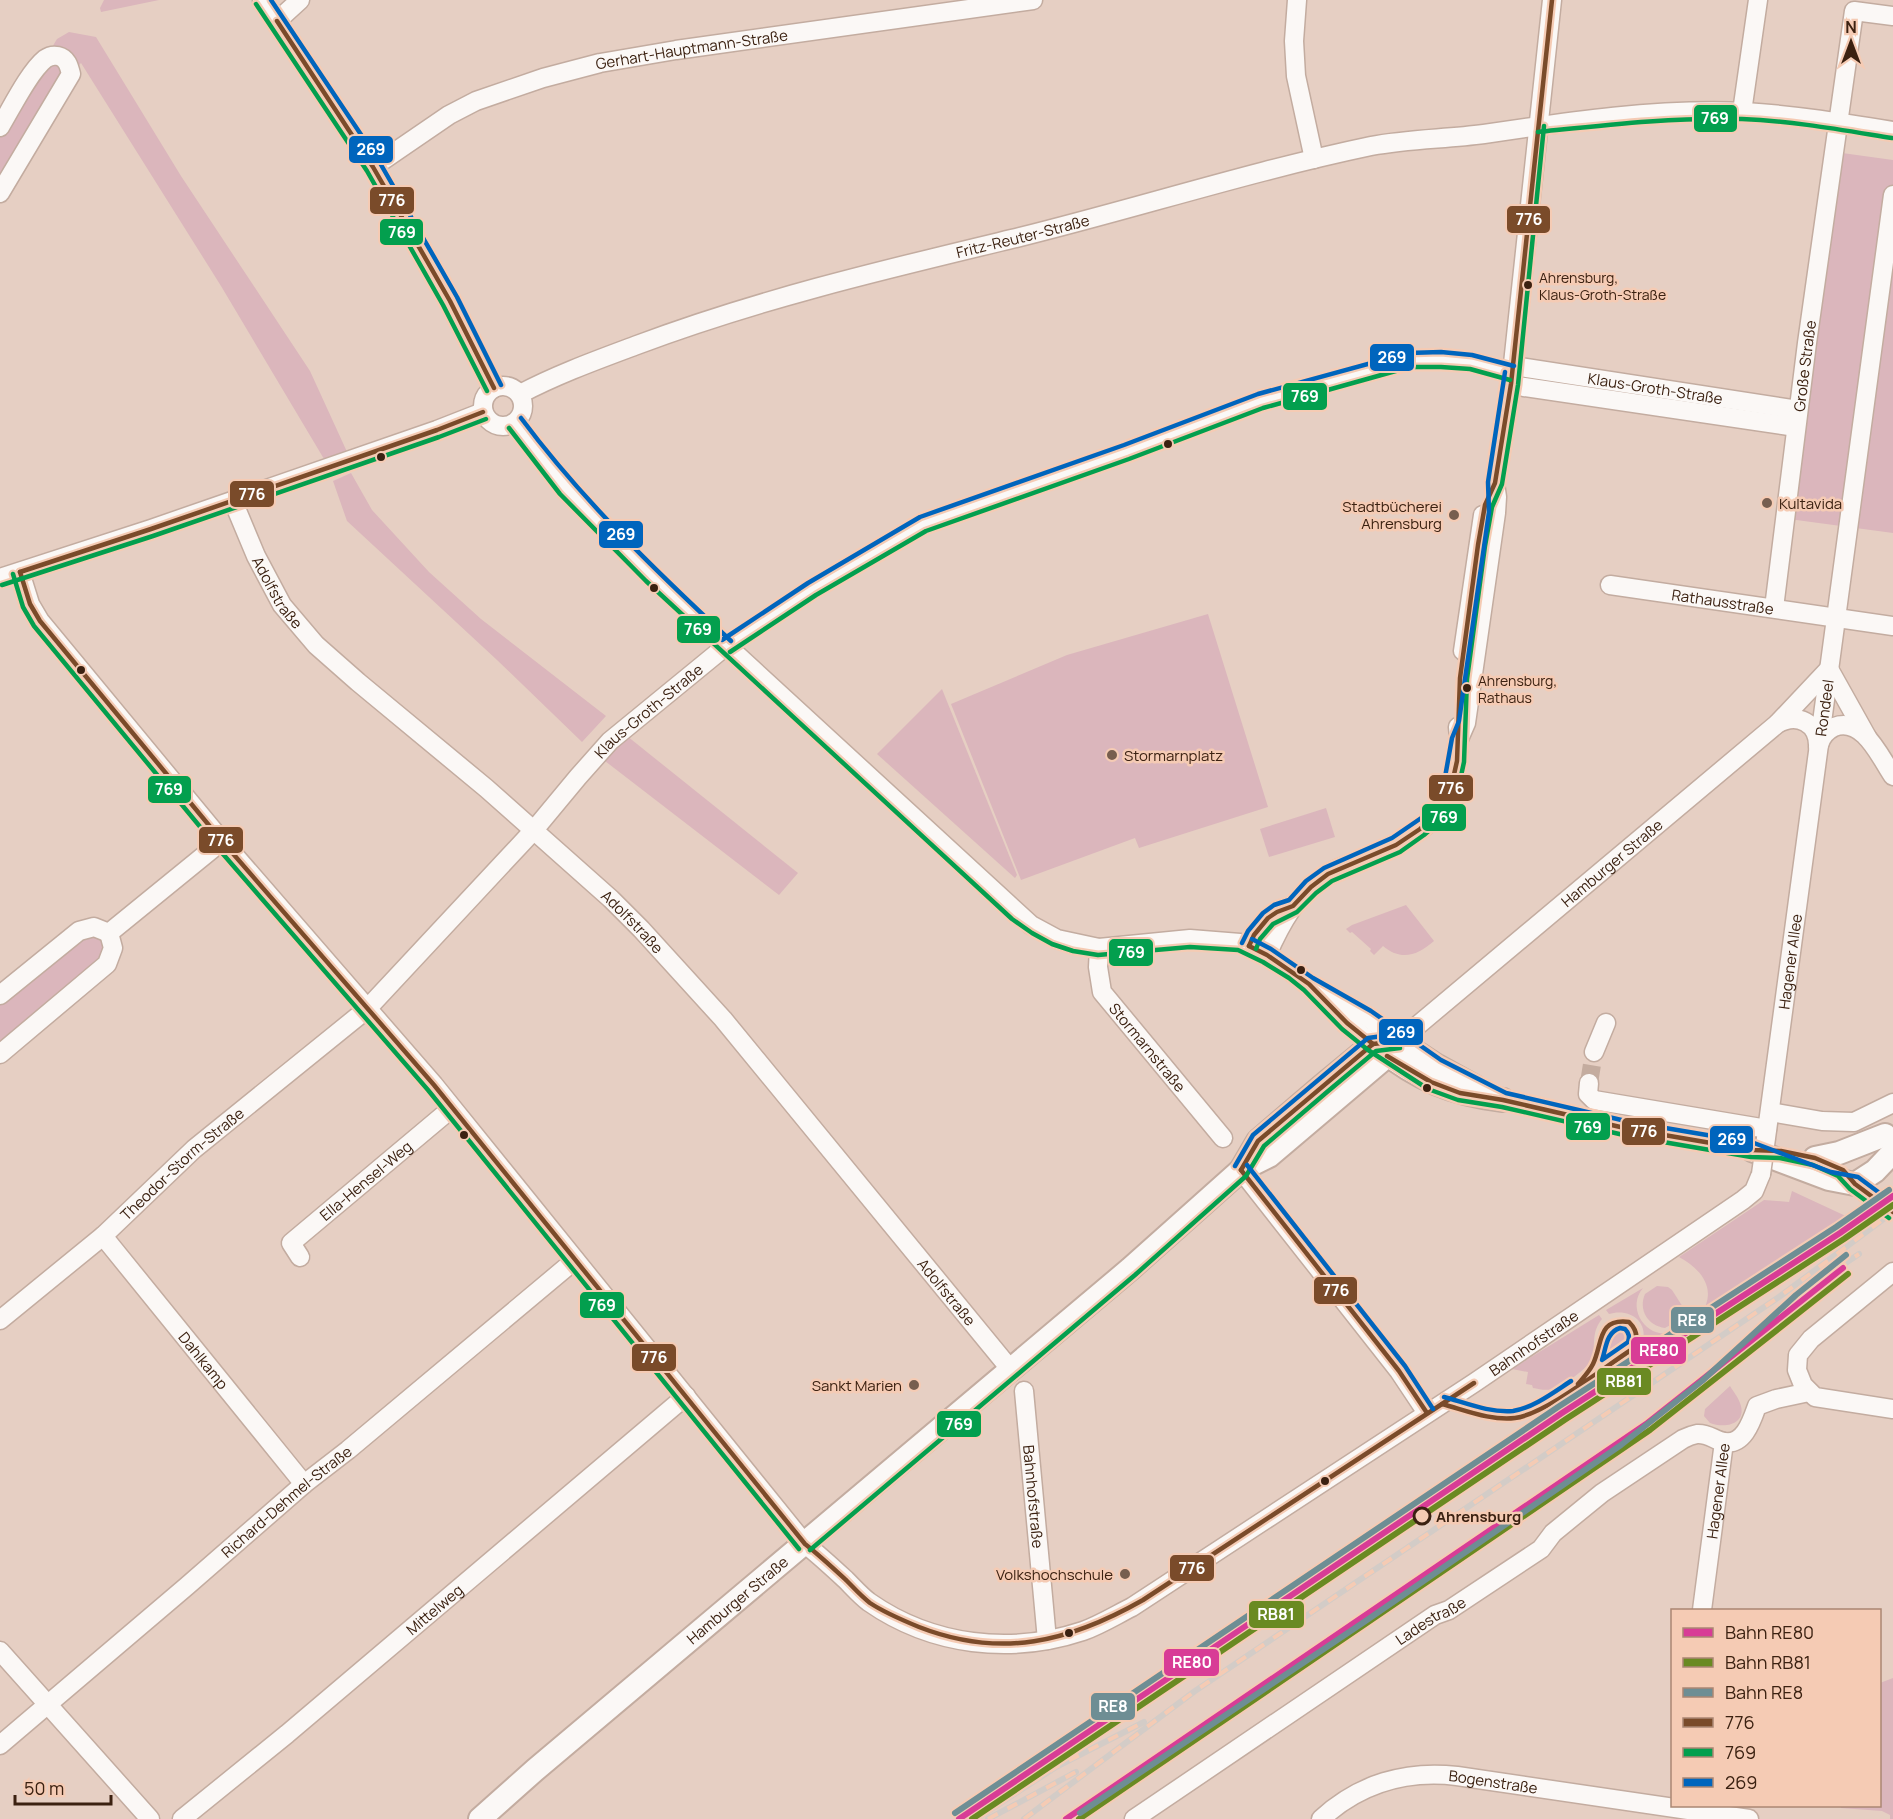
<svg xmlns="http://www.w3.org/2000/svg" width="1893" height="1819" font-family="Manrope,sans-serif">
<rect width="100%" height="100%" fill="#e6cfc3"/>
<g fill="#dbb6bc">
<path d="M104,0H159L101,12L100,8Z"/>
<path d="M69,32L96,37L181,176L310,371L348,454L327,464L221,286L81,63L59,87L0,183V135L57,39Z"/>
<path d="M1842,153L1893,160V533L1789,519Z"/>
<path d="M351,473L372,510L429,572L481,619L606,716L582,742L497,660L347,521L333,481Z"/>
<path d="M1208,614L1268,807L1139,848L1135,838L1021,880L951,704L1067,655Z"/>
<path d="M942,689L1017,875L1015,878L877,754Z"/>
<path d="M627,736L798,873L779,895L605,761Z"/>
<path d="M1326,808L1335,837L1269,857L1260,829Z"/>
<path d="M1406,905L1434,941C1417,956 1401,961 1383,946L1374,955L1370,951L1371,949L1352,932L1350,933L1346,929L1352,925Z"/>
<path d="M85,934L102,938L105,945L99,961L0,1042V1003Z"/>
<path d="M1792,1191L1850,1218L1701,1314C1718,1289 1701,1269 1679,1257L1764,1200L1789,1202Z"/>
<path d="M1657,1286L1668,1287L1672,1290L1688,1315L1665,1328C1648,1326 1638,1310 1645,1294Z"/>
<path d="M1643,1288C1625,1309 1648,1341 1673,1332L1635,1359C1638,1353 1642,1347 1643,1341C1648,1319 1627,1308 1609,1314L1606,1310Z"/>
<path d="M1599,1315L1602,1319C1592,1331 1595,1342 1593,1356C1591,1367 1563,1386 1552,1389C1546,1391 1539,1389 1533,1388L1532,1385L1526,1384L1528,1372L1512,1369Z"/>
<path d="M1624,1326L1631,1331V1340L1607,1357L1602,1351C1606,1341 1612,1328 1624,1326Z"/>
<path d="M1730,1386C1733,1391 1738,1397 1740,1403C1748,1424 1725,1429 1710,1423L1704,1416L1705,1409Z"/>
<path d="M1893,1678V1819H1890V1815L1882,1811L1841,1808V1806H1880V1683Z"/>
</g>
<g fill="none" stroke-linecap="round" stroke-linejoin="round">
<path stroke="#c4ac9f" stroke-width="18" stroke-dasharray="18 9" stroke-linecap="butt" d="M1589,1083L1594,1052"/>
<path stroke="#c4ac9f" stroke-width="22" stroke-dasharray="22 11" stroke-linecap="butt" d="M1855,1184L1893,1212"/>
<defs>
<g id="minor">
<path d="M262,0L373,167L450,301L494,388"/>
<path d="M1297,0L1294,41L1296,76L1314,159"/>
<path d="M277,21L300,0"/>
<path d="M1742,112L1758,0"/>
<path d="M0,127C11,109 29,72 45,59C49,56 53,55 58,56C67,58 69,66 71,74L0,193"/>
<path id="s1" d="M373,167L449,115L476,101L543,78L600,63L676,50L1033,0"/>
<path id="s2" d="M1513,366L1798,410"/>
<path d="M1511,384L1524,387L1796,427"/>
<circle cx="503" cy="406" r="20"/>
<path id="s3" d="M520,394C558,374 597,360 637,345C762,298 891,268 1020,237C1137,208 1252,171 1371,146C1408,139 1446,139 1484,134C1570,121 1658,108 1745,112C1795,115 1844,123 1893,131"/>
<path id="s4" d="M515,423L565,489L651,576L1031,925L1057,939L1099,948L1190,939L1240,943L1267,955L1309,984L1367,1017L1399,1041L1777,724C1797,712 1819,723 1818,747"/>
<path id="s5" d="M233,501L256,556L282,605L316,645L358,682L486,788L611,899L641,929L723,1019L1011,1370"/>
<path id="s6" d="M20,572L30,604L40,621L222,841L434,1085L805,1544C819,1555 833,1568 846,1580C853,1587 861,1596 869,1602C932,1646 1011,1655 1083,1631C1100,1625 1116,1615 1132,1607L1474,1383L1743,1200L1754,1191L1761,1174"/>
<path d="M0,578L151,529L437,430L483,412"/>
<path id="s7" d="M1610,585L1893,626"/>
<path id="s8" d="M1774,608L1807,343L1854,11L1893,16"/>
<path d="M1463,651L1483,515"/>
<path d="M1778,723L1829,669L1867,737"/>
<path d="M1459,739L1466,723L1496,513L1497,497L1495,483L1512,373L1552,0"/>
<path d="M1819,745C1821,737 1826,731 1834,727C1863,716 1880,757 1893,776"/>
<path d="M109,933L222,841"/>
<path d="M1249,946C1257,926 1271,914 1292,907"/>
<path id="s9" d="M1099,948L1098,967L1102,992L1223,1138"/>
<path d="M1267,955C1281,923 1297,894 1326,875C1338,867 1355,863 1368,857C1394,845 1437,827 1448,799C1452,791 1453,781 1454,772C1458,757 1460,742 1458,727"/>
<path d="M0,995L79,931L94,927L109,933"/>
<path d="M1322,998L1347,1023L1373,1044"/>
<path d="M1594,1052L1606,1023"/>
<path d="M0,1054L107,964L113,948L109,933"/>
<path d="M1589,1083L1588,1094L1594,1100L1767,1129"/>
<path d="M1770,1112L1822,1121L1854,1122L1893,1103"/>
<path id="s10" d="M1766,1138L1893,195"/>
<path d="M1241,1170L1399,1371L1427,1413"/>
<path id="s11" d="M103,1236L304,1484"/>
<path id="s12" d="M300,1257L291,1243L452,1108"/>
<path d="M1893,1272L1811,1339L1798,1355L1797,1370L1803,1385L1815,1397L1893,1409"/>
<path id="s13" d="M0,1320L103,1236L194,1149L367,1009L534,830L578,777L610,741L726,646L812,589L923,524L1127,452L1261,401L1409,360L1441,359L1471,362L1512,373"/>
<path id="s14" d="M1024,1391L1047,1640"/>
<path id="s15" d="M1702,1610L1724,1442"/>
<path d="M0,1651L150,1819"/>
<path id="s16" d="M0,1745L187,1586L304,1484L348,1450L575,1260"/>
<path id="s17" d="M182,1819L287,1734L686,1396"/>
<path id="s18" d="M1134,1819L1435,1615L1449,1610L1541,1549L1553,1533L1602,1493L1683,1439C1687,1437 1692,1435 1697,1434C1708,1433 1714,1440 1724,1442C1744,1446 1752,1420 1757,1406L1776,1399L1809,1392"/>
<path id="s19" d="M1321,1819C1359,1784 1406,1770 1457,1776L1749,1819"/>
</g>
<g id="major">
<path d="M1399,1041L1437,1066L1475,1087"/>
<path d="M1377,1047C1418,1079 1451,1094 1503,1100"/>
<path d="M1752,1150L1829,1179L1855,1184L1875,1171L1893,1152"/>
<path d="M1815,1158L1839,1153L1885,1135"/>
<path d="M1241,1170L1258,1141L1322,1086L1373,1044L1399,1041"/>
<path id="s20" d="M480,1819L535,1770L1130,1269L1241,1170L1269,1156L1387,1056L1399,1041"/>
</g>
</defs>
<use href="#minor" stroke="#c3aca0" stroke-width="21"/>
<use href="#major" stroke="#c3aca0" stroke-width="26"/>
<use href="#minor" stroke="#fbf8f6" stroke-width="18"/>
<use href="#major" stroke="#fbf8f6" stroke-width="22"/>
<defs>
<g id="rail">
<path d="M1782,1306L1859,1254"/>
<path d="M976,1819L1056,1767L1144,1722"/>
<path d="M988,1819L1076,1772"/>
<path d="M1024,1819L1195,1691L1779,1297L1893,1212"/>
</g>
</defs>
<use href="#rail" stroke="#d3ccc7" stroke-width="6"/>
<use href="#rail" stroke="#f5cbb4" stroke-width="4" stroke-dasharray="11" stroke-linecap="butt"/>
<defs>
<path id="minor-bridge" d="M1761,1174L1766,1138"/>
</defs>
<use href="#minor-bridge" stroke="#c3aca0" stroke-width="21" stroke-linecap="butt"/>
<use href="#minor-bridge" stroke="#fbf8f6" stroke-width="18"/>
<defs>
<g id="bus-1">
<path d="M277,21L373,167L450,301L494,388"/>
<path d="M20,572L30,604L40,621L222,841L434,1085L805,1544C819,1555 833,1568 846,1580C854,1588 861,1596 870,1603C885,1613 902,1620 919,1627C1001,1659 1069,1642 1143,1600L1474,1383"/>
<path d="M20,572L151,529L437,430L483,412"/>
<path d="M1249,946L1254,935L1268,918L1277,912L1293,906L1311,887L1328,874L1396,845L1420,829L1441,811L1449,797L1457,761L1460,678L1478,545L1485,505L1495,483L1511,384L1552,0"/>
<path d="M1249,946L1267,955L1309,984L1347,1023L1373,1044"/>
<path d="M1387,1056L1431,1082L1460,1093L1503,1100L1629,1129L1752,1150L1781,1151L1815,1158L1843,1170L1855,1184L1893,1212"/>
<path d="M1241,1170L1399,1371L1427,1413"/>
<path d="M1241,1170L1258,1141L1373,1044L1399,1041"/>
<path d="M1442,1404C1465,1410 1491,1421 1515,1418C1546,1414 1603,1368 1631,1350C1639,1340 1638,1331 1629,1322C1597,1318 1603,1343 1593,1364C1589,1372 1583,1378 1578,1384"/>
</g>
<g id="bus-2">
<path d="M256,4L367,171L443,305L487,391"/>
<path d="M1538,132C1606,125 1674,117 1742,119C1793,121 1842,130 1892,138"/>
<path d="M509,428L560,494L646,581L1012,919L1032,933L1052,944L1073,951L1098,955L1190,947L1238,950L1263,962L1289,978L1304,990L1342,1029L1368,1050L1428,1089L1458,1100L1502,1107L1628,1136L1751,1157L1780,1158L1813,1165L1838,1176L1850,1189L1889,1218"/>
<path d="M13,574L23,607L34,626L216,846L428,1090L799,1549"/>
<path d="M2,585L153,536L439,437L486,419"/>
<path d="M730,652L816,595L926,531L1129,459L1263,408L1410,367H1441L1470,369L1510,380"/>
<path d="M1256,949L1260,939L1273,924L1297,912L1316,893L1332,881L1400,852L1424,835L1446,816L1456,799L1464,762L1467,679L1485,546L1492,507L1502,484L1518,385L1544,126"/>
<path d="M810,1550L1135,1275L1246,1176L1264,1146L1327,1092L1376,1051L1400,1048"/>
</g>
<g id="bus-3">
<path d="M271,0L380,163L457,297L501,385"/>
<path d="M521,418C583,501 656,571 731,641"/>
<path d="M722,640L808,583L920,517L1124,445L1258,394L1408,353L1441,352L1472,355L1514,366"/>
<path d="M1252,939L1271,949L1313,978L1371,1011L1441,1060L1506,1093L1630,1122L1754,1143L1831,1172L1858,1177L1893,1203"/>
<path d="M1242,943L1248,931L1263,913L1274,905L1289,900L1306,881L1324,868L1392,838L1430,812L1442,794L1452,738L1459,721L1489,512L1488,482L1505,372"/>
<path d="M1247,1165L1405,1366L1433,1409"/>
<path d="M1235,1166L1253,1135L1368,1038L1398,1034"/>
<path d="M1620,1328L1625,1329C1629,1333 1630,1337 1628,1342L1602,1360C1606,1349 1606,1332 1620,1328Z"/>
<path d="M1444,1397C1466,1403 1490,1413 1513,1411C1533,1408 1554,1392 1571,1381"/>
</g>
</defs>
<use href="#bus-1" stroke="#f5cbb4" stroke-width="9"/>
<use href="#bus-2" stroke="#f5cbb4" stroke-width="9"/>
<use href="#bus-3" stroke="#f5cbb4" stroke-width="9"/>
<use href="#bus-1" stroke="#7a4b2a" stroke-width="4.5"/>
<use href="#bus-2" stroke="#039f4e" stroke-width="4.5"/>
<use href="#bus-3" stroke="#0065bd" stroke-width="4.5"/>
<defs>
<g id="rail-1">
<path d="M959,1819L1562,1413L1840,1233L1893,1196"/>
<path d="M1066,1819L1646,1424L1843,1268"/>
</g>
<g id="rail-2">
<path d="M972,1819L1566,1419L1844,1239L1893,1205"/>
<path d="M1079,1819L1650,1430L1848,1274"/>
</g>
<g id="rail-3">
<path d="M955,1813L1558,1407L1836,1227L1889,1190"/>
<path d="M1080,1813L1367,1620L1621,1445L1702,1381L1796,1295L1846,1255"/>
</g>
</defs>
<use href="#rail-1" stroke="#f5cbb4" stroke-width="10"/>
<use href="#rail-2" stroke="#f5cbb4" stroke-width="10"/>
<use href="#rail-3" stroke="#f5cbb4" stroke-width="10"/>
<use href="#rail-1" stroke="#d83c96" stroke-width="6"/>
<use href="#rail-2" stroke="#6a8a22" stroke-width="6"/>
<use href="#rail-3" stroke="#6e8e94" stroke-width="6"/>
</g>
<g fill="#3b2111" stroke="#f5cbb4" stroke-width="2">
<circle cx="1528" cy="285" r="5"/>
<circle cx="1168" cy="444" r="5"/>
<circle cx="381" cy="457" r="5"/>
<circle cx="654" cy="588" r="5"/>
<circle cx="81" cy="670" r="5"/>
<circle cx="1467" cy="688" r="5"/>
<circle cx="1301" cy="970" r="5"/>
<circle cx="1427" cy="1088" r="5"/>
<circle cx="464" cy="1135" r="5"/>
<circle cx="1325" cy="1481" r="5"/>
<circle cx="1069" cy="1633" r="5"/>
</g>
<g fill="#775e4f" stroke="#f5cbb4" stroke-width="2">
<circle cx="1767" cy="503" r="6"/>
<circle cx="1454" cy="515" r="6"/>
<circle cx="1112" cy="755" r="6"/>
<circle cx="914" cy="1385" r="6"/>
<circle cx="1125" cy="1574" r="6"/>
</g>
<circle fill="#f5cbb4" stroke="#3b2111" stroke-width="3" cx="1422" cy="1516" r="8"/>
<g text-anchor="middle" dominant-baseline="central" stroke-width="5" stroke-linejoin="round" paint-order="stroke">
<g font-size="14" fill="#3b2111" stroke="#f5cbb4" text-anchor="start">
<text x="1539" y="277">Ahrensburg,<tspan x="1539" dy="17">Klaus-Groth-Straße</tspan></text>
<text x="1478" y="680">Ahrensburg,<tspan x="1478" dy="17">Rathaus</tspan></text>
</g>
<g font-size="15" fill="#3b2111" stroke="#f5cbb4">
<text stroke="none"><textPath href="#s1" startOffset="345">Gerhart-Hauptmann-Straße</textPath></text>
<text stroke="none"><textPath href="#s3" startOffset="528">Fritz-Reuter-Straße</textPath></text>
<text stroke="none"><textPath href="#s8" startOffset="244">Große Straße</textPath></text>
<text stroke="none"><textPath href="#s2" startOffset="144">Klaus-Groth-Straße</textPath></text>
<text stroke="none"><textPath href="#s5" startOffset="102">Adolfstraße</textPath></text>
<text stroke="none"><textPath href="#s7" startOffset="114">Rathausstraße</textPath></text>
<text stroke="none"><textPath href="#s10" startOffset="434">Rondeel</textPath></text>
<text stroke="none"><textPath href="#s13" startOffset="892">Klaus-Groth-Straße</textPath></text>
<text stroke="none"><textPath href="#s4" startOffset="1400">Hamburger Straße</textPath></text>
<text stroke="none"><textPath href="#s5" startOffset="588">Adolfstraße</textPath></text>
<text stroke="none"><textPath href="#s10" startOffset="178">Hagener Allee</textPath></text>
<text stroke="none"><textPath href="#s9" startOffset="116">Stormarnstraße</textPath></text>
<text stroke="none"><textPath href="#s13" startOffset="240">Theodor-Storm-Straße</textPath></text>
<text stroke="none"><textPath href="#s12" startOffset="114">Ella-Hensel-Weg</textPath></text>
<text stroke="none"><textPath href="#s5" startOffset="1074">Adolfstraße</textPath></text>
<text stroke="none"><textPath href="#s6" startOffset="2098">Bahnhofstraße</textPath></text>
<text stroke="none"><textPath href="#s11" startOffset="160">Dahlkamp</textPath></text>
<text stroke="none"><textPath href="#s15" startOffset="120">Hagener Allee</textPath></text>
<text stroke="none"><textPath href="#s14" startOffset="106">Bahnhofstraße</textPath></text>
<text stroke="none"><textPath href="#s16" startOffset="376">Richard-Dehmel-Straße</textPath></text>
<text stroke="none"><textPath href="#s20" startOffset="338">Hamburger Straße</textPath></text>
<text stroke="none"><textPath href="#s17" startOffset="328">Mittelweg</textPath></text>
<text stroke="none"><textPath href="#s18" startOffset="357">Ladestraße</textPath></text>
<text stroke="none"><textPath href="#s19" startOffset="184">Bogenstraße</textPath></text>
</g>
<g font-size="15" fill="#3b2111" stroke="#f5cbb4" text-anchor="end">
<text x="1779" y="503" text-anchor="start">Kultavida</text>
<text x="1442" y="506">Stadtbücherei<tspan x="1442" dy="17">Ahrensburg</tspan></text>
<text x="1124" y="755" text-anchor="start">Stormarnplatz</text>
<text x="902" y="1385">Sankt Marien</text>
<text x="1113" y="1574">Volkshochschule</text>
</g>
<g font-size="15" font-weight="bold" fill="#3b2111" stroke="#f5cbb4" text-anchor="start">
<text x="1436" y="1516">Ahrensburg</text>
</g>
</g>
<g stroke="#f5cbb4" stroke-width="2">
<rect x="1693" y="104" width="45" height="29" rx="6" fill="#039f4e"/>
<rect x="348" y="135" width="46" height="29" rx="6" fill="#0065bd"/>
<rect x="369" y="186" width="46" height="29" rx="6" fill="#7a4b2a"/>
<rect x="1506" y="205" width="45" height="29" rx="6" fill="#7a4b2a"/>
<rect x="379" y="218" width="45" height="28" rx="6" fill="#039f4e"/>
<rect x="1369" y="343" width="46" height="29" rx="6" fill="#0065bd"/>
<rect x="1282" y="382" width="46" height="29" rx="6" fill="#039f4e"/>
<rect x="229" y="480" width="46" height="28" rx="6" fill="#7a4b2a"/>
<rect x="598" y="520" width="46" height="29" rx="6" fill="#0065bd"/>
<rect x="676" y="615" width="45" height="29" rx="6" fill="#039f4e"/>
<rect x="1428" y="774" width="46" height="28" rx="6" fill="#7a4b2a"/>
<rect x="147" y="775" width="45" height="29" rx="6" fill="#039f4e"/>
<rect x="1421" y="803" width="46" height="29" rx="6" fill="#039f4e"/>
<rect x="198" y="826" width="46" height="28" rx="6" fill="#7a4b2a"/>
<rect x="1108" y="938" width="46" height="29" rx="6" fill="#039f4e"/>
<rect x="1378" y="1018" width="46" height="28" rx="6" fill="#0065bd"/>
<rect x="1565" y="1112" width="46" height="29" rx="6" fill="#039f4e"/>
<rect x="1621" y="1117" width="45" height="29" rx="6" fill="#7a4b2a"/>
<rect x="1709" y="1125" width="45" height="29" rx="6" fill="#0065bd"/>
<rect x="1313" y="1276" width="45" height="29" rx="6" fill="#7a4b2a"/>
<rect x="579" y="1291" width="46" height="28" rx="6" fill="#039f4e"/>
<rect x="1670" y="1306" width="45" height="28" rx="6" fill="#6e8e94"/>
<rect x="1630" y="1336" width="57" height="29" rx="6" fill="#d83c96"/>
<rect x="631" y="1343" width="46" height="29" rx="6" fill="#7a4b2a"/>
<rect x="1596" y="1367" width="56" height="29" rx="6" fill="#6a8a22"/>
<rect x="936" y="1410" width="46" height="28" rx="6" fill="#039f4e"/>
<rect x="1169" y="1554" width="46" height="28" rx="6" fill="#7a4b2a"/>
<rect x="1248" y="1600" width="57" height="29" rx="6" fill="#6a8a22"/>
<rect x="1163" y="1648" width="57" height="29" rx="6" fill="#d83c96"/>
<rect x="1090" y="1692" width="46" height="29" rx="6" fill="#6e8e94"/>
</g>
<g font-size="16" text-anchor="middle" font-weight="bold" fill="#fff">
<text x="1715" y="124">769</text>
<text x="371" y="155">269</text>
<text x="392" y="206">776</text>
<text x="1529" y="225">776</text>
<text x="402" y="238">769</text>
<text x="1392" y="363">269</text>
<text x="1305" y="402">769</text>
<text x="252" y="500">776</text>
<text x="621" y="540">269</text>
<text x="698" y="635">769</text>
<text x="1451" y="794">776</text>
<text x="169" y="795">769</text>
<text x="1444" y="823">769</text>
<text x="221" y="846">776</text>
<text x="1131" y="958">769</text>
<text x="1401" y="1038">269</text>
<text x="1588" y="1133">769</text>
<text x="1644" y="1137">776</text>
<text x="1732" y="1145">269</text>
<text x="1336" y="1296">776</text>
<text x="602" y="1311">769</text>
<text x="1692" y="1326">RE8</text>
<text x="1659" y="1356">RE80</text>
<text x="654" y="1363">776</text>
<text x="1624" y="1387">RB81</text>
<text x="959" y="1430">769</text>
<text x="1192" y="1574">776</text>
<text x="1276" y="1620">RB81</text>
<text x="1192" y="1668">RE80</text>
<text x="1113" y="1712">RE8</text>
</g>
<rect x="1671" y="1609" width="210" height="198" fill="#f5cbb4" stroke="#ab8773" stroke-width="1.5"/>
<rect x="1683" y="1628" width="30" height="9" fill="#d83c96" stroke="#ab8773" stroke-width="1.5"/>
<text x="1725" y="1639" font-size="18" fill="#3b2111">Bahn RE80</text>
<rect x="1683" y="1658" width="30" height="9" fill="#6a8a22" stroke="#ab8773" stroke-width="1.5"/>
<text x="1725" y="1669" font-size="18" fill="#3b2111">Bahn RB81</text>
<rect x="1683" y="1688" width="30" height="9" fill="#6e8e94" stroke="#ab8773" stroke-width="1.5"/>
<text x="1725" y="1699" font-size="18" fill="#3b2111">Bahn RE8</text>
<rect x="1683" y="1718" width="30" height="9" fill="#7a4b2a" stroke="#ab8773" stroke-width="1.5"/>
<text x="1725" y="1729" font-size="18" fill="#3b2111">776</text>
<rect x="1683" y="1748" width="30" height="9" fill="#039f4e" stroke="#ab8773" stroke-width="1.5"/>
<text x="1725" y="1759" font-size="18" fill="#3b2111">769</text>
<rect x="1683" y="1778" width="30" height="9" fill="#0065bd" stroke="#ab8773" stroke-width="1.5"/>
<text x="1725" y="1789" font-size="18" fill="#3b2111">269</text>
<g transform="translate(1851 42)" stroke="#f5cbb4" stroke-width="4.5" paint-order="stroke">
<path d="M0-4.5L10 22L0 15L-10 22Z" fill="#3b2111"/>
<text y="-9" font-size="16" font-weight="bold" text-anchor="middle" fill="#3b2111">N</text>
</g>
<path d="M15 1795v9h96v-9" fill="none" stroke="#3b2111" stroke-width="3"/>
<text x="24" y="1795" font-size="18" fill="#3b2111" stroke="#f5cbb4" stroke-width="4.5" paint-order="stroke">50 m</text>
</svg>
